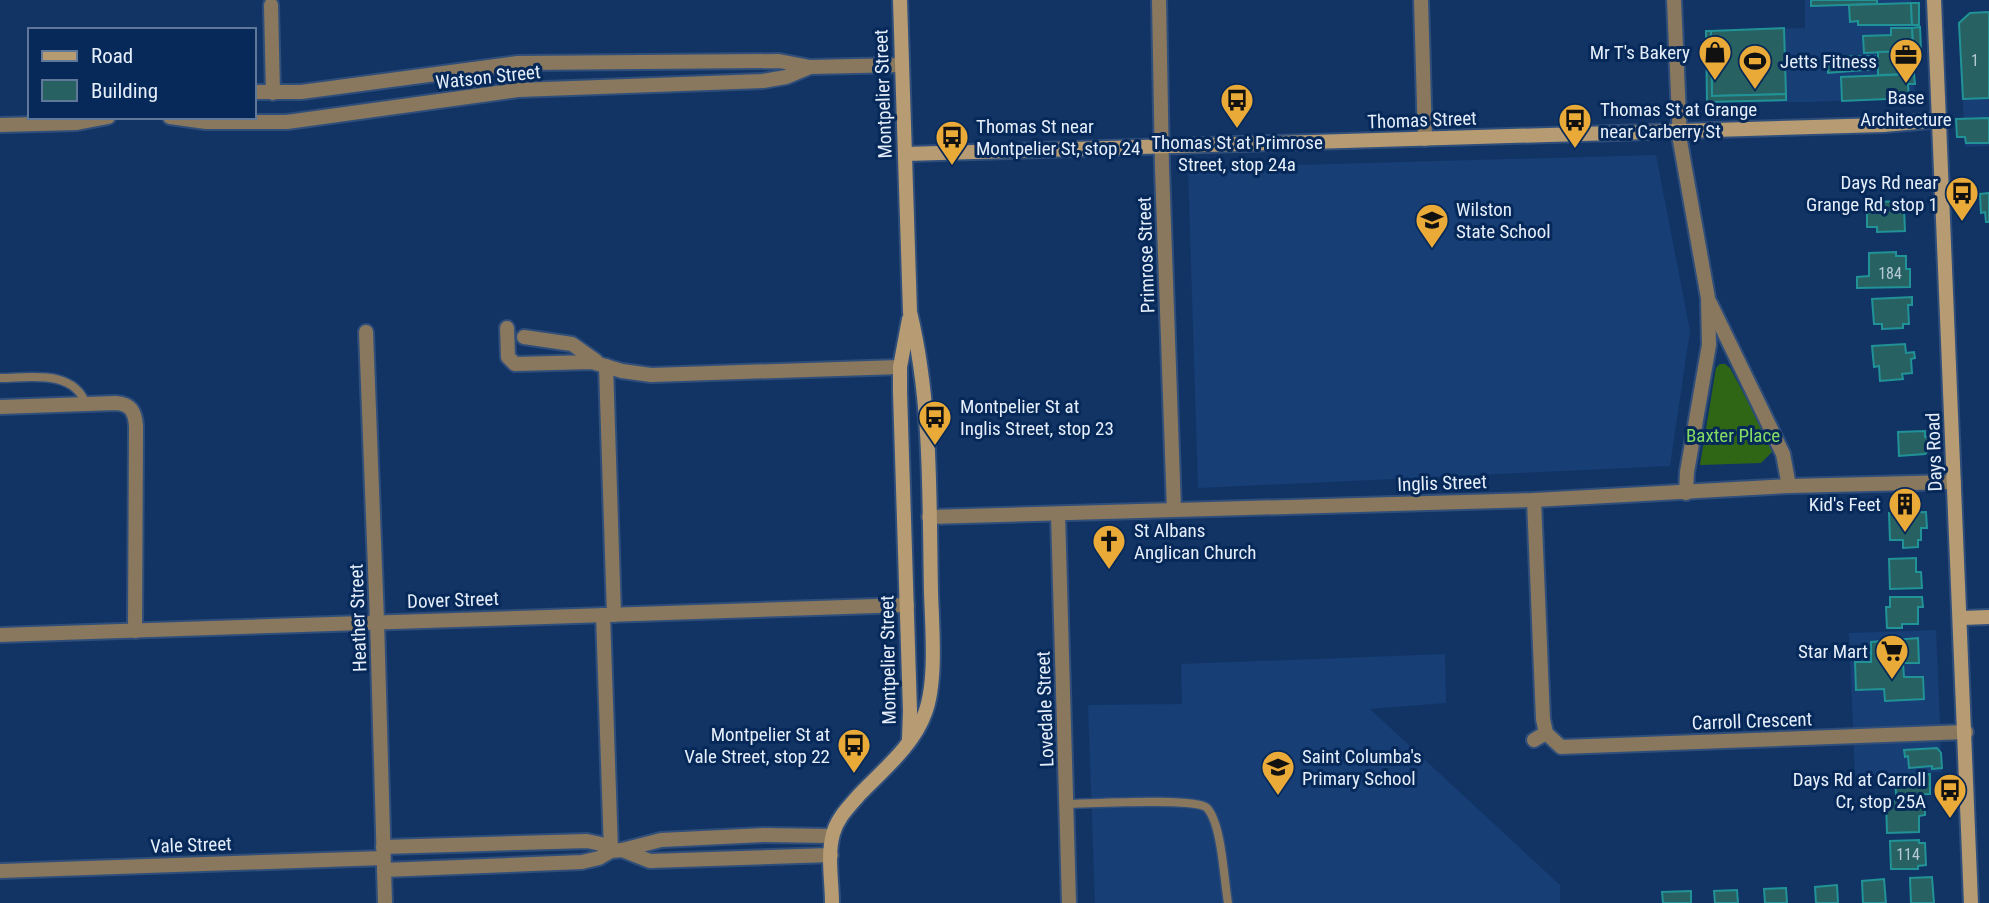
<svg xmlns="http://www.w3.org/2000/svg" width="1989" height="903" font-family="'Roboto Condensed',sans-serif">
<rect width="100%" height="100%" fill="#123465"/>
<g fill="#173e75">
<path d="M1805,0H1911L1915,98L1809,102H1707L1706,31L1805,28Z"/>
<path d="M1989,12V146L1965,147L1959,24L1970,13Z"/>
<path d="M1656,155L1690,331L1670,466L1198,488L1188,168Z"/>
<path d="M1936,630L1942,772L1855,776L1849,633Z"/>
<path d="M1445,654L1446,703L1370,709L1560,885V903H1095L1088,705L1182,704L1181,664Z"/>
</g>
<path fill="#2f6616" d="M1720,364H1725L1730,368L1774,450L1761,463L1700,465L1716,368Z"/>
<g fill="#286162" stroke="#219296" stroke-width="2">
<path d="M1811,0H1877V4L1811,6Z"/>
<path d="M1911,3L1912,25H1858V21L1850,22L1849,5Z"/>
<path d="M1911,3H1919V25H1912Z"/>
<path d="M1989,12V98L1963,99L1959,23L1970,13Z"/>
<path d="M1920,27L1921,50L1913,51L1912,28Z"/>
<path d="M1784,28L1786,94L1712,96L1711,31Z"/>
<path d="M1891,28H1912L1913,51L1864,53L1863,36L1891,35Z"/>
<path d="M1706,31H1711L1712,96L1786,94V100L1707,102Z"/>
<path d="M1913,51L1914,74L1878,75V52Z"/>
<path d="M1875,56L1876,69L1828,73V57Z"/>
<path d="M1914,74L1915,84H1908L1909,98L1842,101L1841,77Z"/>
<path d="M1989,118V143H1966L1965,137H1957L1956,119Z"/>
<path d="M1989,193V222H1986L1985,212L1981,213L1980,194Z"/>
<path d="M1908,201V208H1904L1905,231L1877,232V227H1867V213H1874V202Z"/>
<path d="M1896,252V256H1906V269H1910V287L1857,288V277L1869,276V253Z"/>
<path d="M1912,297V305H1908L1909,324H1903V328L1882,329V324H1874L1872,299Z"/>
<path d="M1905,344L1906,353L1914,352L1915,358L1911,359L1912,373L1902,374L1903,379L1880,381L1879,366L1874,367L1872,346Z"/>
<path d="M1925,431V437L1930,436L1931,448L1925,454L1899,456L1898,432Z"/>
<path d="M1926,512L1927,528H1921V540H1918V547L1903,548V540H1890L1889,513Z"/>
<path d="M1916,558V572H1921L1922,588L1890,589L1889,559Z"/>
<path d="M1890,597H1922L1923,607H1918V624H1902V628H1887L1886,607H1890Z"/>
<path d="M1918,638L1919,663H1903L1904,677H1923L1924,699L1885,701L1884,689L1856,690L1855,662H1871V642Z"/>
<path d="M1937,748L1941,753L1942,768L1932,769V766L1909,768L1908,756L1905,757L1904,750Z"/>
<path d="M1930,774V794L1896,795L1895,775Z"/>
<path d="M1925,800V815L1919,816V832L1887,833L1886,801Z"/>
<path d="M1919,840V843H1925L1926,865L1918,866V869H1891L1890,841Z"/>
<path d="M1932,877L1934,903H1911L1910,878Z"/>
<path d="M1884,879L1886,903H1863L1862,881Z"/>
<path d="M1837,885L1838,903H1816L1815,887Z"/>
<path d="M1786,888L1787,903H1765L1764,889Z"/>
<path d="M1737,890L1738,903H1715L1714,891Z"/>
<path d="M1691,891V903H1663L1662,892Z"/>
</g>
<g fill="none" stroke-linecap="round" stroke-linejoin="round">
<defs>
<g id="lane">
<path d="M0,378C31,378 73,369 86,404"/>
<path d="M1067,804C1088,804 1196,797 1207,808C1222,824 1224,881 1228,903"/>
</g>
<g id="street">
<path d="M1159,0L1162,168L1174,510"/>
<path d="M1421,0L1425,139"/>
<path d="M1674,0L1680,141L1708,298L1709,345L1687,472L1686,493"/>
<path d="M271,5L273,93"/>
<path d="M254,92H301L518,63L779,61L810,67L902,65"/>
<path d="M170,117L206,122H287L518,90L763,81L786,77L810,67"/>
<path d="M0,125L77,123L108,117"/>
<path d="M1710,303L1783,454L1789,486"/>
<path d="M507,328L508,357L515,364L592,362L622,371L651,375L900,367"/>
<path d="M366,332L377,621L385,903"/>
<path d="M524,337L572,344L596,361"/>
<path d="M606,366L614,615"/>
<path d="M0,407L116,403C131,404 135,412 136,426L135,631"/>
<path d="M1534,500L1543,719L1546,733L1561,747L1966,732"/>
<path d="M1058,514L1069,903"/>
<path d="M929,517L1534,500L1789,486L1954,482"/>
<path d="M603,615L611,851"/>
<path d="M0,635L907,605"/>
<path d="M1534,740L1546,733"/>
<path d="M383,847L587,841L601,844L611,851"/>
<path d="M622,850L650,861L831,855"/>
<path d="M384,870L582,862L599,858L611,851L622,850L661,840L764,835L832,836"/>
<path d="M0,871L383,858"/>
</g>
<g id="secondary">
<path d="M1934,0L1971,903"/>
<path d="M905,154L1883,125L1940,120"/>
<path d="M1961,618L1989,617"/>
<path d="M909,739L910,711L900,392V367L909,319"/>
<path d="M832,903C832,881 827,856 833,834C837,818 849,807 859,795C882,771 914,745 925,713C937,682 932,626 931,592C929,498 932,403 910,312L900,0"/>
</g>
</defs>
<use href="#lane" stroke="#304e7a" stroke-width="11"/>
<use href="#street" stroke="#304e7a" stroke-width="18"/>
<use href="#secondary" stroke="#304e7a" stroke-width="18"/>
<use href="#lane" stroke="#89785e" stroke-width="8"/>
<use href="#street" stroke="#89785e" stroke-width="14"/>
<use href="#secondary" stroke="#b79c73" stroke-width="14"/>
</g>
<defs>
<symbol id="shop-pin" viewBox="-11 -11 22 30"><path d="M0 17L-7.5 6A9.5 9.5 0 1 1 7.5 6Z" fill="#eaaa38" stroke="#062959"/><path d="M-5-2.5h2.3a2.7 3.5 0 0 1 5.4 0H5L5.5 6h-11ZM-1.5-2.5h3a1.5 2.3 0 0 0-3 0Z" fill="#111"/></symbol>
<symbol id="office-pin" viewBox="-11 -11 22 30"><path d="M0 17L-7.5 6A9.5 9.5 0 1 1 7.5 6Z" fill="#eaaa38" stroke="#062959"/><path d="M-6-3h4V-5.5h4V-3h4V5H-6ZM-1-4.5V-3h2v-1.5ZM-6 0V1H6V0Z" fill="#111"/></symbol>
<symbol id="stadium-pin" viewBox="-11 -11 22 30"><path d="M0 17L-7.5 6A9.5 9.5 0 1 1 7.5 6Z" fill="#eaaa38" stroke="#062959"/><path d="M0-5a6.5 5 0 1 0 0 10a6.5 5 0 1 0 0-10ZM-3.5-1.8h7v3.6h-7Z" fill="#111"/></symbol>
<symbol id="bus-pin" viewBox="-11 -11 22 30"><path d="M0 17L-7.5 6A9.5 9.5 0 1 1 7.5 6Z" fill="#eaaa38" stroke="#062959"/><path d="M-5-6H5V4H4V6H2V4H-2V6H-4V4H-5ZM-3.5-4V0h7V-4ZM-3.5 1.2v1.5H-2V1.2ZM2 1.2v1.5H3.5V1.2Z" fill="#111"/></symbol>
<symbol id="school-pin" viewBox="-11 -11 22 30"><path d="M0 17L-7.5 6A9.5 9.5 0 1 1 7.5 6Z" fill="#eaaa38" stroke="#062959"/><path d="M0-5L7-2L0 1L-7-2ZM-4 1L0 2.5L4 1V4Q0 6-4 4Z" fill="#111"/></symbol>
<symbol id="building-pin" viewBox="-11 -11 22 30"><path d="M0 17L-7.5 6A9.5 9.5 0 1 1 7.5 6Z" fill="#eaaa38" stroke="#062959"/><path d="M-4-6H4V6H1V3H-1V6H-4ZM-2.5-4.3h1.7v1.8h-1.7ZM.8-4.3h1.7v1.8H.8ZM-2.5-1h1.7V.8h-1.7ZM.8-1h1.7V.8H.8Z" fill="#111"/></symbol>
<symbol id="church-pin" viewBox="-11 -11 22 30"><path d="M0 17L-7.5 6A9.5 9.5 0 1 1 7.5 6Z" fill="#eaaa38" stroke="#062959"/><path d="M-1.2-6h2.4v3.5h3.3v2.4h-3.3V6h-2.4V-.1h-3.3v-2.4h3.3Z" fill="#111"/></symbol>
<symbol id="supermarket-pin" viewBox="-11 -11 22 30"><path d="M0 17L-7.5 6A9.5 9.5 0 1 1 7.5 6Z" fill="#eaaa38" stroke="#062959"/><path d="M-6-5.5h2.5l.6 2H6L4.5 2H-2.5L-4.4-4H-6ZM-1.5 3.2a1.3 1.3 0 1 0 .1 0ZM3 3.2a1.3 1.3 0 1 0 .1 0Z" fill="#111"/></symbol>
</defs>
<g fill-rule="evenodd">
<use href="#shop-pin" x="1696" y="33" width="38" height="52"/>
<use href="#office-pin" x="1887" y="36" width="38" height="52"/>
<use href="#stadium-pin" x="1736" y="42" width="38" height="52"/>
<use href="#bus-pin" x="1218" y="81" width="38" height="52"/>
<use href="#bus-pin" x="1556" y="101" width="38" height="52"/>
<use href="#bus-pin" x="933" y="118" width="38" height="52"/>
<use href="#bus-pin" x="1943" y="174" width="38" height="52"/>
<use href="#school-pin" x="1413" y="201" width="38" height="52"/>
<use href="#bus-pin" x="916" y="398" width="38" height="52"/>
<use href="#building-pin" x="1886" y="485" width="38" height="52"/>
<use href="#church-pin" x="1090" y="522" width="38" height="52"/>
<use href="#supermarket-pin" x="1873" y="632" width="38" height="52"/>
<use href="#bus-pin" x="835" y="726" width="38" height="52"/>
<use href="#school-pin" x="1259" y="748" width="38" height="52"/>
<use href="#bus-pin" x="1931" y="771" width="38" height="52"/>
</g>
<g text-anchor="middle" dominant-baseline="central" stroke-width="6" stroke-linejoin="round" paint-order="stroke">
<g font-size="16" fill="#b6cbd4">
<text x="1975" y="60">1</text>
<text x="1890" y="273">184</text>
<text x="1908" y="854">114</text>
</g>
<g font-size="19" fill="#e5eefa" stroke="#062959" text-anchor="start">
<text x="1690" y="52" text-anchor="end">Mr T's Bakery</text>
<text x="1780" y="61">Jetts Fitness</text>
<text x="1906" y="97" text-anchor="middle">Base<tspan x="1906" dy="22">Architecture</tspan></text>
<text x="1600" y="109">Thomas St at Grange<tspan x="1600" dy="22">near Carberry St</tspan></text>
<text x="976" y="126">Thomas St near<tspan x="976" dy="22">Montpelier St, stop 24</tspan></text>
<text x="1237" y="142" text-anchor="middle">Thomas St at Primrose<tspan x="1237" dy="22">Street, stop 24a</tspan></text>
<text x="1938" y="182" text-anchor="end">Days Rd near<tspan x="1938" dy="22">Grange Rd, stop 1</tspan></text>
<text x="1456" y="209">Wilston<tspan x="1456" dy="22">State School</tspan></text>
<text x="960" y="406">Montpelier St at<tspan x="960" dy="22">Inglis Street, stop 23</tspan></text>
<text x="1881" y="504" text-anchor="end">Kid's Feet</text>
<text x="1134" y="530">St Albans<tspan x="1134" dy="22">Anglican Church</tspan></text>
<text x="1868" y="651" text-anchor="end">Star Mart</text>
<text x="830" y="734" text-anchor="end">Montpelier St at<tspan x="830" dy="22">Vale Street, stop 22</tspan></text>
<text x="1302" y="756">Saint Columba's<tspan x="1302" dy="22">Primary School</tspan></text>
<text x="1926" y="779" text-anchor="end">Days Rd at Carroll<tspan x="1926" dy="22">Cr, stop 25A</tspan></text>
</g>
<g font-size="19" fill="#e5eefa" stroke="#062959">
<text transform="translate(488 77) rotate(-6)">Watson Street</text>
<text transform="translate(883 94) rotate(-92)">Montpelier Street</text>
<text transform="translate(1422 120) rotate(-2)">Thomas Street</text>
<text transform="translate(1146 255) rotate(-92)">Primrose Street</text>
<text transform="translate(1934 452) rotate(-92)">Days Road</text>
<text transform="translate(1442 483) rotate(-2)">Inglis Street</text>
<text transform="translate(453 600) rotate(-2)">Dover Street</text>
<text transform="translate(358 618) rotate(-92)">Heather Street</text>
<text transform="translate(888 660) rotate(-91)">Montpelier Street</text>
<text transform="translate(1045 709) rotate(-92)">Lovedale Street</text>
<text transform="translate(1752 721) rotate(-2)">Carroll Crescent</text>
<text transform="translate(191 845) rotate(-2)">Vale Street</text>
</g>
<g font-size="19" fill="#85dc63" stroke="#062959">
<text x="1733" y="435">Baxter Place</text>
</g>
</g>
<rect x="28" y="28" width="228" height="91" fill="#062959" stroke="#5f7899" stroke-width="2"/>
<rect x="42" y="51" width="35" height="10" fill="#b79c73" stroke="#5f7899" stroke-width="2"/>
<text x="91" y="63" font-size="21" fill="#e5eefa">Road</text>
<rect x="42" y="80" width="35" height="21" fill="#286162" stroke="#5f7899" stroke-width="2"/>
<text x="91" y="98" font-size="21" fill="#e5eefa">Building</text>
</svg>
